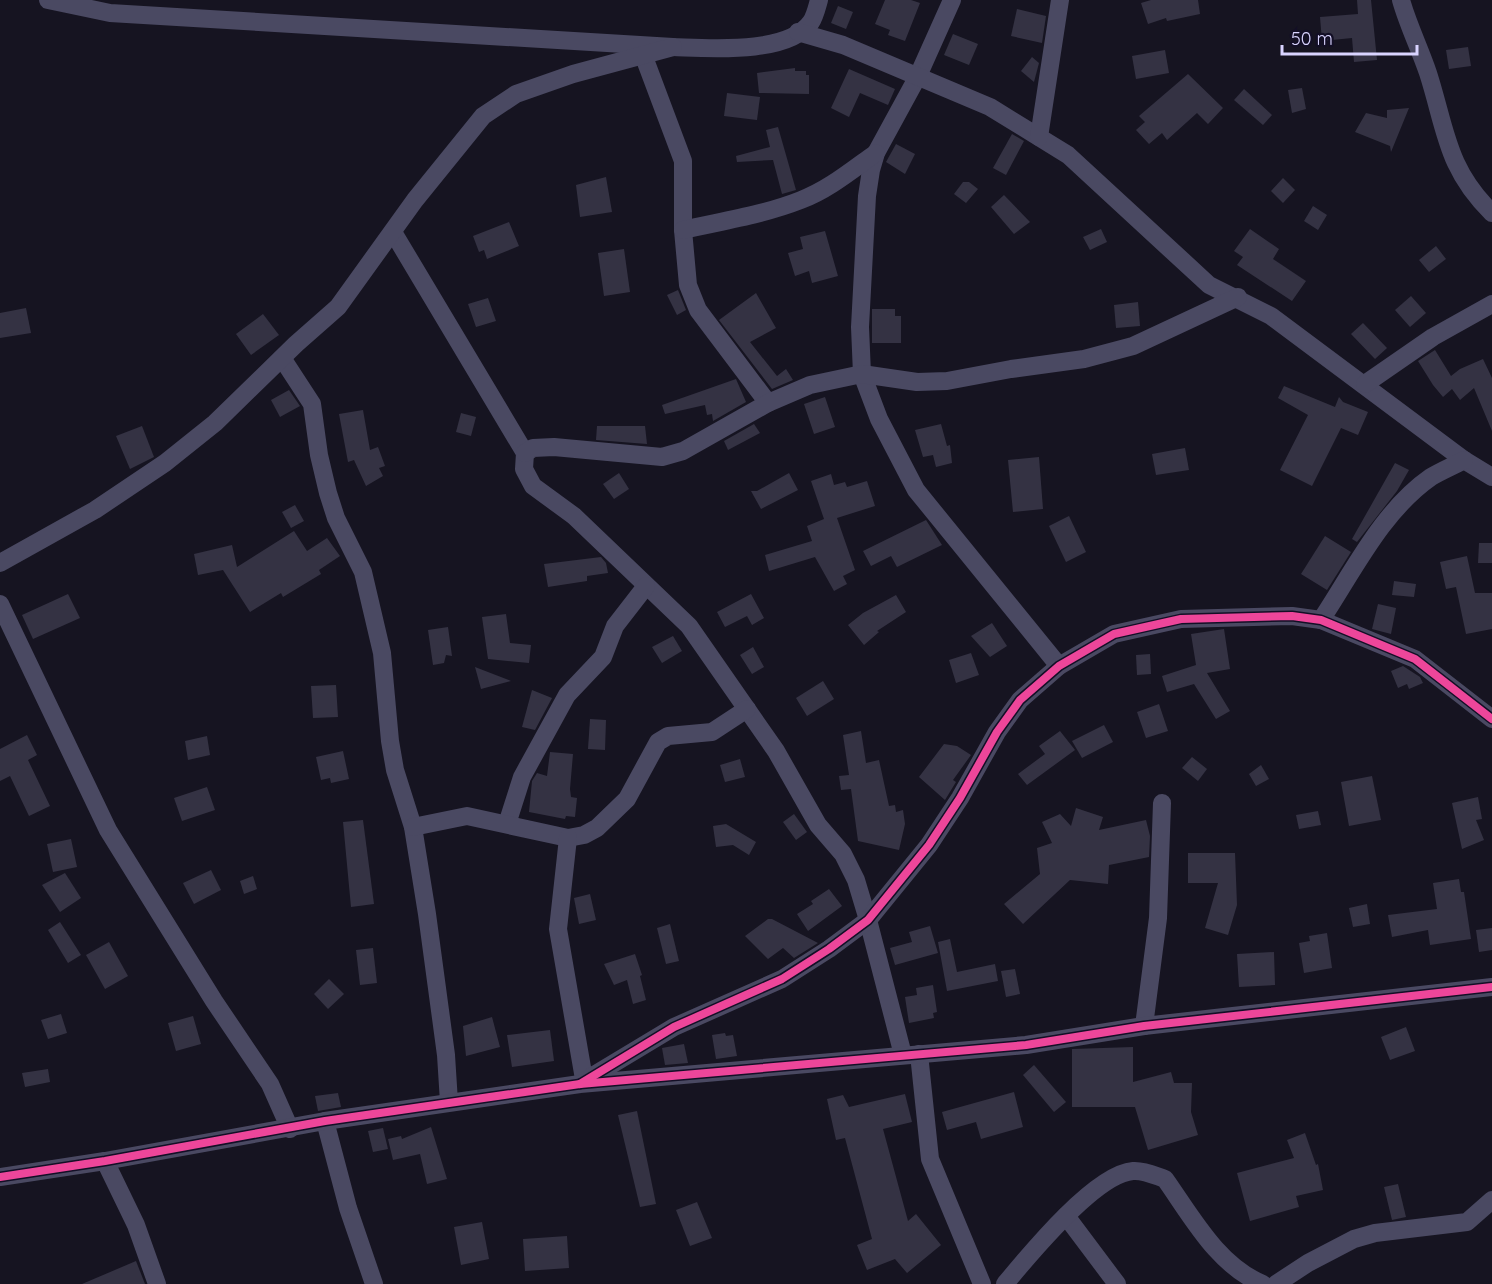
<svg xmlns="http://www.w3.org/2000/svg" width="1492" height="1284" font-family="Quicksand,sans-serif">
<rect width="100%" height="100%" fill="#161421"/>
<g fill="#343243">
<path d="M885,0H911L920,3L905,41L888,35L890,30L875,24Z"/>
<path d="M1151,0H1198L1200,14L1167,21L1166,18L1148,24L1141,3Z"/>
<path d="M1357,0H1371L1377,60L1354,62L1352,38L1322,41L1320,17L1358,14Z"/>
<path d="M838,6L853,12L846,29L831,23Z"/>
<path d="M1017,9L1046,16L1042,43L1011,36Z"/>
<path d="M953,34L978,44L969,65L944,55Z"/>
<path d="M1468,47L1471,66L1449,69L1446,50Z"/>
<path d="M1165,50L1169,73L1136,79L1132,56Z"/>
<path d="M1032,57L1039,63L1034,82L1021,71Z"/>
<path d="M795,68V71H806V75H809V94L759,93L757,73Z"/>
<path d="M849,69L895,89L888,105L860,93L849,117L831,108Z"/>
<path d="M1188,74L1223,108L1208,124L1197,113L1167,140L1162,133L1149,144L1136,130L1145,122L1139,116Z"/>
<path d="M1302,88L1306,109L1292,113L1288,90Z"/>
<path d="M1244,89L1272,115L1263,125L1234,100Z"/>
<path d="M727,93L760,97L757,120L724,116Z"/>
<path d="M1409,108L1391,152L1390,146L1355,132L1366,113L1387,118V110Z"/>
<path d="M778,127L796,190L782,194L773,160L737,162L736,156L770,147L766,130Z"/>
<path d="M1012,134L1024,141L1006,175L993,168Z"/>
<path d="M896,144L915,154L905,174L886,162Z"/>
<path d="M606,177L612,212L580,217L576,185Z"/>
<path d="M1283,178L1295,190L1283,203L1271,191Z"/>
<path d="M963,182H969L978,189L966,203L954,194Z"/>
<path d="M1004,195L1030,222L1014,234L991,207Z"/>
<path d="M1313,206L1327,215L1318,230L1304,221Z"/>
<path d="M509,222L519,246L487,259L484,250L479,252L473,236Z"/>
<path d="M1101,229L1107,242L1090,250L1083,237Z"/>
<path d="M1250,229L1279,249L1273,259L1306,281L1292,301L1237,265L1243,257L1234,251Z"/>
<path d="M825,231L838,276L812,283L809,271L795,276L788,253L803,249L800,237Z"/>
<path d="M1436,246L1446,259L1429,272L1419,260Z"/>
<path d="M624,249L630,292L604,296L598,253Z"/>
<path d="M678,290L686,310L677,315L667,295Z"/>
<path d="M756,293L776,328L750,342L777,376L786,369L793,380L772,389L719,320Z"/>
<path d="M1411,296L1426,313L1410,327L1395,310Z"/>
<path d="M488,298L496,321L476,327L468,304Z"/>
<path d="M1138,302L1140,326L1116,328L1114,305Z"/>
<path d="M26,308L31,333L0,338V313Z"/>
<path d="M872,309H895V316H901V343H872Z"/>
<path d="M263,314L279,335L251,355L236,334Z"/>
<path d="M1363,323L1387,348L1375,359L1351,334Z"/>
<path d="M1435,350L1451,376L1460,369L1483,359L1492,378V431L1474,388L1460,400L1452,389L1443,397L1433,385L1418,361Z"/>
<path d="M736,379L746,402L713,421L712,414L707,415L705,405L665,414L662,405Z"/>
<path d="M1284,386L1335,407L1339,397L1343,402L1368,412L1358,435L1341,428L1312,486L1280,470L1308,415L1278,398Z"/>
<path d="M289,390L300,406L280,417L271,400Z"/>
<path d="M825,397L835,427L814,434L804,404Z"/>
<path d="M363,410L370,450L378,447L385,466L379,468L383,476L366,486L354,460L348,462L339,414Z"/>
<path d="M461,413L476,417L471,436L456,432Z"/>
<path d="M754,424L760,433L728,450L724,441Z"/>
<path d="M941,424L947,446L950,445L952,463L936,467L933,455L923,457L915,430Z"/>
<path d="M142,426L154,457L130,469L116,436Z"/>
<path d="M597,426H645L647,444L596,440Z"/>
<path d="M1185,448L1189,470L1156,475L1152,454Z"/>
<path d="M1039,457L1043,509L1013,512L1008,460Z"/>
<path d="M1395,463L1409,470L1397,491L1357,542L1352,539Z"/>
<path d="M619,473L629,489L614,499L603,484Z"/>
<path d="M789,473L798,490L761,509L751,491H757Z"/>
<path d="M831,474L834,485L845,482L847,487L867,481L875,506L837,518L855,570L843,576L847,584L834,591L815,557L769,571L765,555L812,541L807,526L824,519L811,481Z"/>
<path d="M295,505L304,521L291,528L282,512Z"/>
<path d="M1069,516L1086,552L1066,562L1049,526Z"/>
<path d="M926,520L942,545L897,567L891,556L871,566L863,551Z"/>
<path d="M294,531L307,551L327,538L340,556L319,570L321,574L283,597L281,593L250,612L223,570L198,575L194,554L232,545L237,567Z"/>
<path d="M1325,536L1351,552L1327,590L1301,574Z"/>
<path d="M1479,543H1492V563H1478Z"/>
<path d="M1467,556L1475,593H1492V629L1466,634L1456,587L1446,589L1440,562Z"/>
<path d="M601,557L606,563L608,573L587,576V581L548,587L544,564Z"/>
<path d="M1394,581L1416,584L1414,597L1392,595Z"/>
<path d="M68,594L80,618L33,639L22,615Z"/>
<path d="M751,594L764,618L752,625L747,616L725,627L717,612Z"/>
<path d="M896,595L906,612L877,631L879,632L864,645L848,625L863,613Z"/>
<path d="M1378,604L1396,608L1391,634L1372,629Z"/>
<path d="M506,614L510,643L531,645L529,663L488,659L482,617Z"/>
<path d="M992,623L1007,646L990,657L971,636Z"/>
<path d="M448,627L452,656L446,655L444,663L433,665L428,630Z"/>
<path d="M1224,629L1230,669L1207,673L1230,711L1216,719L1194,684L1167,692L1162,676L1196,665L1191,634Z"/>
<path d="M673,636L682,651L662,663L652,647Z"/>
<path d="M753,647L764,667L752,674L740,655Z"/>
<path d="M971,653L979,675L956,683L949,660Z"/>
<path d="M1150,654L1151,674L1137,675L1136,655Z"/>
<path d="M1403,666L1420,677L1423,683L1409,689L1407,684L1398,688L1391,671Z"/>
<path d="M475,667L511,681L481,689Z"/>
<path d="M823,681L834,699L807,716L796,698Z"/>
<path d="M336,685L338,717L313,718L311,686Z"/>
<path d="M532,690L552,698L535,730L522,727Z"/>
<path d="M1159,704L1168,731L1146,738L1137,712Z"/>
<path d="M590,719L606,720L605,750L588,749Z"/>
<path d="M1104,725L1113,742L1082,758L1072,741Z"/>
<path d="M861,731L866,763L879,760L889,806L895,805L896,812L903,810L905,824L899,850L858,841L851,789L841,790L839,776L849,775L843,735Z"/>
<path d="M1060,731L1075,750L1027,785L1018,774L1045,754L1039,746Z"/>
<path d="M27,735L37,755L28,760L50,806L29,816L10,776L0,781V749Z"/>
<path d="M207,736L210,755L188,760L185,741Z"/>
<path d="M944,744L957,746L971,755L953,780L956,782L945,800L919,777Z"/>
<path d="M343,751L349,779L331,783L330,778L321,780L316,757Z"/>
<path d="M550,752L573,754L570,789L571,797L577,798L575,817L566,816L565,819L529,812L532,781L537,773L547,776Z"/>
<path d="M1192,757L1207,769L1198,781L1182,768Z"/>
<path d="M740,759L745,777L725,782L720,765Z"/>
<path d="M1261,765L1269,779L1256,786L1249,774Z"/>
<path d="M1372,776L1381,820L1349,826L1341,782Z"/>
<path d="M207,787L215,810L182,821L174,798Z"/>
<path d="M1478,797L1482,819L1476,820L1484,840L1462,849L1452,803Z"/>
<path d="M1076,808L1103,817L1099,830L1146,820L1150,836L1149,857L1109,865L1108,884L1070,880L1023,924L1004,904L1040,874L1037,848L1052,843L1042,822L1060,814L1071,826Z"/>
<path d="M1318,811L1321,825L1299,829L1296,815Z"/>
<path d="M794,814L807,832L796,840L783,822Z"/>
<path d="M363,820L374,904L351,907L343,822Z"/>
<path d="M726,824L756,842L749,855L733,845L716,847L713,826Z"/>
<path d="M71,839L77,867L53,872L47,844Z"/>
<path d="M1188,853H1235L1237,905L1228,935L1205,928L1218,883H1188Z"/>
<path d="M211,870L221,890L194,904L183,883Z"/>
<path d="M65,873L81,898L60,912L42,885Z"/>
<path d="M253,876L257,889L244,894L240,881Z"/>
<path d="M1459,879L1461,892H1464L1471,939L1430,945L1428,930L1392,937L1388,915L1437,909L1433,883Z"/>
<path d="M829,889L842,906L808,931L797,914L813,904L811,901Z"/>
<path d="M590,894L596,920L579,924L574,898Z"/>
<path d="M1367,904L1370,924L1353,927L1349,908Z"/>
<path d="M768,919H772L818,943L794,958L783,948L768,959L745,936Z"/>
<path d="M60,922L81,955L68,963L48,930Z"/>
<path d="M670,924L679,961L666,964L657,928Z"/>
<path d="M930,926L938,953L895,965L890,948L912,942L909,932Z"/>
<path d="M1492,928V950L1479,952L1476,930Z"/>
<path d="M1327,933L1332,968L1304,973L1299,943L1310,941L1309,936Z"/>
<path d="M950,939L957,972L995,964L998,981L947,991L938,942Z"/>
<path d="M109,942L128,976L105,989L86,955Z"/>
<path d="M373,948L377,983L360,985L356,950Z"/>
<path d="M1274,952L1275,985L1239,987L1237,954Z"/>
<path d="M635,954L642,975L640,976L646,1000L633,1004L627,980L614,985L604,964Z"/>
<path d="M1015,969L1020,994L1006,997L1001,971Z"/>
<path d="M329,979L344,994L328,1009L314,994Z"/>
<path d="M933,985L937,1012L933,1013L934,1018L909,1023L905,997L917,995L916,988Z"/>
<path d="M61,1014L67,1033L48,1039L41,1020Z"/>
<path d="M193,1016L201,1044L176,1051L168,1023Z"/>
<path d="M492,1017L500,1047L466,1056L463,1026Z"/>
<path d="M1406,1027L1415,1051L1390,1060L1381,1037Z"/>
<path d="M550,1030L554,1061L512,1067L507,1035Z"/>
<path d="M725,1033L726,1036L733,1035L737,1056L716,1059L712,1035Z"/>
<path d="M684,1044L688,1063L665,1065L662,1048Z"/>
<path d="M1133,1047V1082L1171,1072L1174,1083H1192L1191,1112L1198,1135L1148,1150L1135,1107H1072V1049Z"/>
<path d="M1034,1065L1066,1102L1054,1112L1023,1075Z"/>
<path d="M48,1069L50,1082L25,1087L22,1073Z"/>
<path d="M1014,1092L1023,1127L981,1139L976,1122L947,1130L942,1112Z"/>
<path d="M338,1093L341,1107L318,1111L315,1096Z"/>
<path d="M905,1094L912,1122L883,1129L908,1221L916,1214L941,1245L907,1273L895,1259L867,1270L857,1245L872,1239L845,1138L836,1140L827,1099L843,1095L849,1107Z"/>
<path d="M637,1111L656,1204L640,1207L618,1115Z"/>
<path d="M431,1127L447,1179L427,1184L420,1154L393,1160L388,1139L401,1136L402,1139Z"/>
<path d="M383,1128L388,1149L373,1152L368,1131Z"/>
<path d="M1305,1133L1316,1165L1318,1164L1323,1190L1296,1196L1299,1207L1250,1221L1237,1173L1294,1158L1287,1140Z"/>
<path d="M1398,1184L1406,1217L1392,1220L1384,1187Z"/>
<path d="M697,1202L712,1238L690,1246L676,1210Z"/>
<path d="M482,1222L489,1259L461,1265L454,1227Z"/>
<path d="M567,1236L569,1268L525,1271L523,1239Z"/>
<path d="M136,1261L145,1284H82Z"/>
</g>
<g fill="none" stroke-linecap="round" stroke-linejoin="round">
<g stroke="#4a4962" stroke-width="18">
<path d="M48,0L110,13L673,47C708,48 788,55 811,22C815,16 817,7 819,0"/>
<path d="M952,0L918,76L876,153L871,170L867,196L860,327L862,374L879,419L916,490L1059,666"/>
<path d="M1401,0C1408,25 1420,49 1428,73C1446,129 1446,168 1492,213"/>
<path d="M798,32L843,45L990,107L1068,155L1209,285L1271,316L1464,460L1492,477"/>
<path d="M644,57L683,161V230L688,285L698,310L768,403"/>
<path d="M1039,137L1060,0"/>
<path d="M683,230C722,221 763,215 801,200C828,190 852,170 876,153"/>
<path d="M393,232L525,453L524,469L533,486L574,516L689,626L776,751L818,825L843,854L856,880L868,920L903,1055"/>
<path d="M282,358L312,404L319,455L328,493L336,518L363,572L382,653L390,741L395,770L413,827L427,914L446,1055L449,1102"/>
<path d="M1365,384L1433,337L1492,304"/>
<path d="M525,453L533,448L554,447L662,457L683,451L768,403L810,385L862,374L917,382L947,381L1011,369L1084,359L1133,346L1238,297"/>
<path d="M0,563L95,510L165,463L215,423L296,344L338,307L415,200L483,116L516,94L573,74L673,47"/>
<path d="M0,604L108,830L214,1001L270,1084L290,1129"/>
<path d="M1321,620C1353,572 1382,511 1431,477C1441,471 1453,466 1464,460"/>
<path d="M507,824L522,777L567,695L603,657L615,626L646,586"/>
<path d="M413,827L467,816L568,838L584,835L597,828L627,799L658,742L668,736L712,732L747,709"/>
<path d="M568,838L558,929L584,1079"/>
<path d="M1144,1026L1158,918L1162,803"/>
<path d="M919,1054L930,1159L982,1284"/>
<path d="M581,1083L674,1027L782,979L829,949L868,920L929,845L960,798L997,732L1020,700L1059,666L1114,634L1181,619L1292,616L1321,620L1415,659L1492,719"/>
<path d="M325,1121L348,1208L374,1284"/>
<path d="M105,1161L136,1225L157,1284"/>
<path d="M0,1177L105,1161L325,1121L580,1084L1026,1045L1144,1026L1492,987"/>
<path d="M1066,1216L1117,1284"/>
<path d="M1005,1284C1029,1255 1095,1174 1133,1171C1144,1170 1156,1176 1165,1179C1192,1217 1218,1266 1263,1284"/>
<path d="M1276,1284L1308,1263L1354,1239L1375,1233L1467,1222L1492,1200"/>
</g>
<defs>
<g id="cycleway">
<path d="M580,1084L674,1027L782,979L829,949L868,920L929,845L960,798L997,732L1020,700L1059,666L1114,634L1181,619L1292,616L1321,620L1415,659L1492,719"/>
<path d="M0,1177L105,1161L325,1121L580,1084L1026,1045L1144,1026L1492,987"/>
</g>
</defs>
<use href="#cycleway" stroke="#130f26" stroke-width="11"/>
<use href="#cycleway" stroke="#ed469a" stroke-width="8"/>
</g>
<path d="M1282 45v9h135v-9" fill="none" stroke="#d9d4ff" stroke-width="3"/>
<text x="1291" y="45" font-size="18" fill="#d9d4ff" stroke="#130f26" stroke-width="4.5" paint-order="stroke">50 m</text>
</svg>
